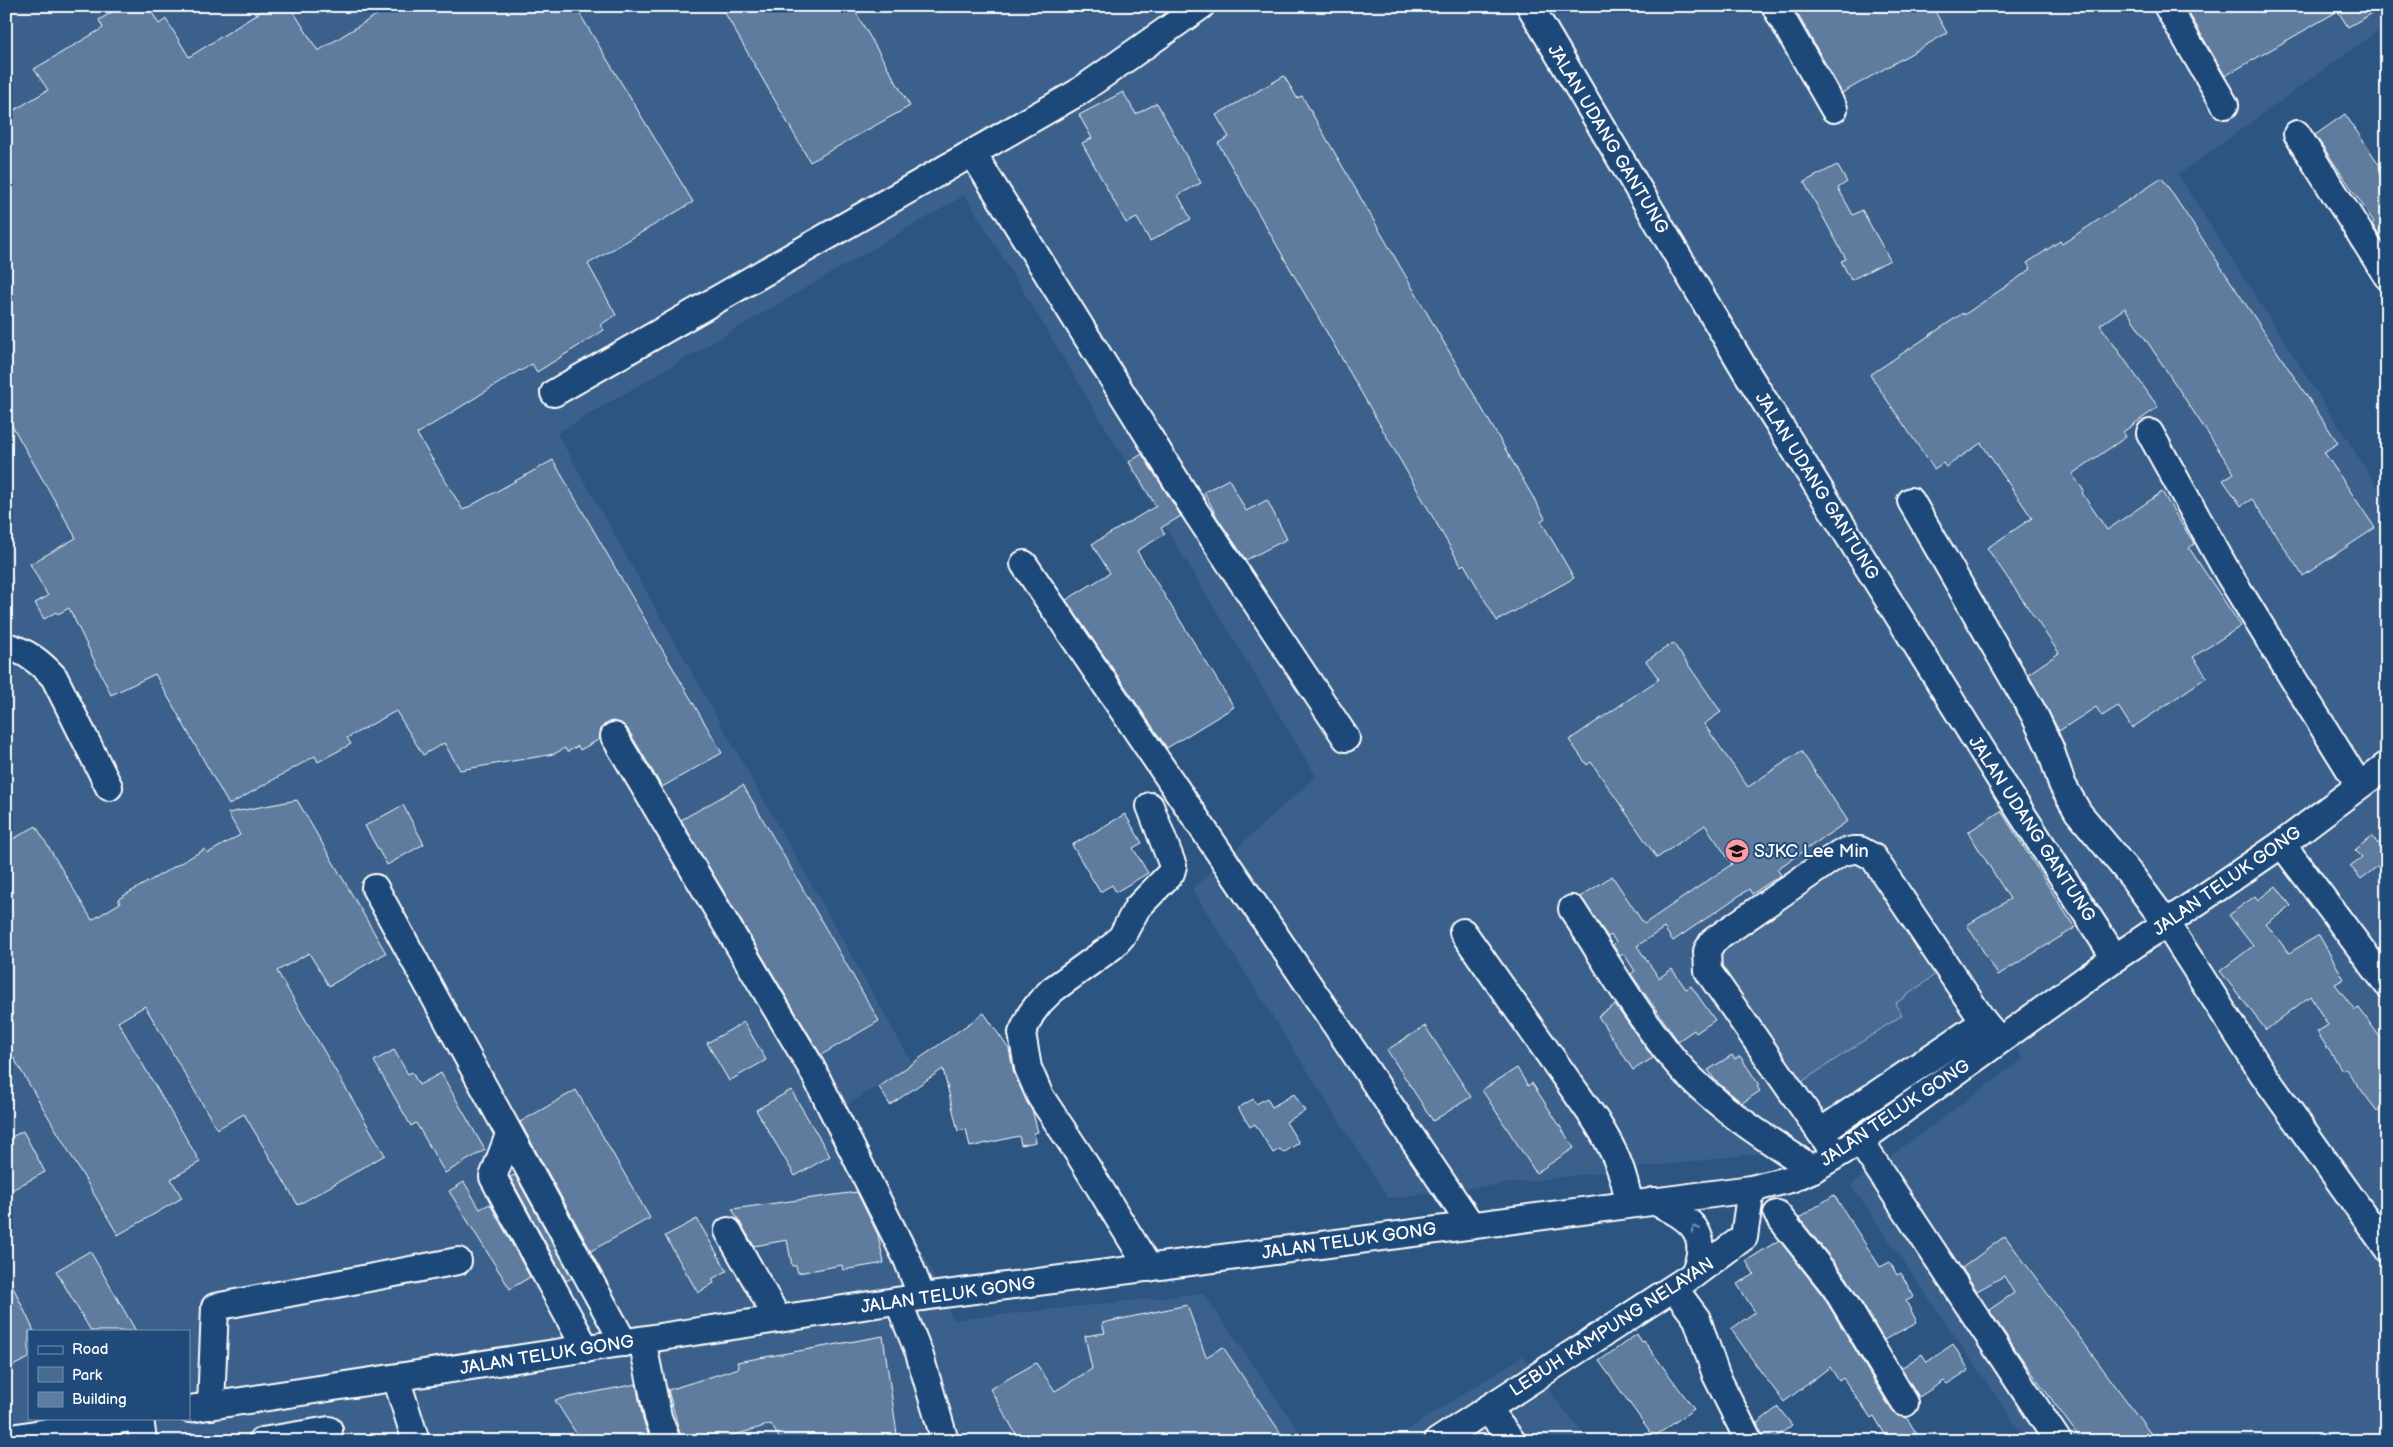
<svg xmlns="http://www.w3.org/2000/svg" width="2393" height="1447" font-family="'Balsamiq Sans',sans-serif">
<rect width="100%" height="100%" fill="#2c5582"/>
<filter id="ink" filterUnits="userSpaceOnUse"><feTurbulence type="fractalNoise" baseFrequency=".02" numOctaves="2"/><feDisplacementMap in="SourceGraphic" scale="10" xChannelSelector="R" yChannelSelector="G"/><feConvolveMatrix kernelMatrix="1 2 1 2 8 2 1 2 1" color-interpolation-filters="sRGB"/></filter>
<g filter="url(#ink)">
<g fill="#3b618b" fill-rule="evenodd">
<path d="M6,6H2387V24L2178,175L2387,502V1441H2027L1851,1185L2023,1059L1996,1017L1805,1148L1388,1198L1192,889L1316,776L965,195L557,433L913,1065L845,1106L928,1263L953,1320L1203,1293L1306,1441H6ZM29,1331H189V1418H29Z"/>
<path d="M1523,1356L1588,1441H1390Z"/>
</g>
<path fill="#486b92" stroke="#a4b5c8" d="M1844,858L1859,860L1936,974L1895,1004L1902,1015L1800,1083L1716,957L1721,942Z"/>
<g fill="#5e7c9f" stroke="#fff">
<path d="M122,6H148L159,24L166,19L189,57L270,6H290L318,51L391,6H575L693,202L588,264L616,315L600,325L604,330L537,372L532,364L521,371L520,370L417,434L463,510L553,460L722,753L662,787L627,728L621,723L613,721L607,723L601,728L600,739L580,750L578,746L567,752L565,748L554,754L460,770L444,743L423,755L396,711L347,738L351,744L318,762L315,756L229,805L155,674L111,695L69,608L58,614L56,612L44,619L35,603L48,596L30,564L76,538L6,415V115L48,90L34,69L103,28L99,20Z"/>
<path d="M721,6H852L910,106L810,162Z"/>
<path d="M1793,6H1932L1947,33L1842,93Z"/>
<path d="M2185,6H2385L2348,27L2338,11L2225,76Z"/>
<path d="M1284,76L1297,98L1302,96L1545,518L1541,521L1574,578L1497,621L1464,564L1461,566L1218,143L1229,137L1216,115Z"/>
<path d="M1123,92L1136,114L1157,103L1201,183L1178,195L1191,219L1150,241L1137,218L1126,223L1082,143L1092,138L1079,115Z"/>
<path d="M2345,114L2387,176V248L2372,224L2374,222L2315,135Z"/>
<path d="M1837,165L1847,182L1838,188L1853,215L1862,210L1890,260L1851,280L1841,261L1846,259L1804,182Z"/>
<path d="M2162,178L2338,443L2324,452L2375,528L2303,576L2252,499L2241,506L2223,480L2234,473L2125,308L2100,325L2158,407L2123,432L2126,437L2072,474L2084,491L2082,493L2107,530L2162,492L2194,544L2189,548L2241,626L2193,657L2207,677L2132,728L2118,706L2102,716L2096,707L2059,731L2028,674L2059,653L1987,548L2032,518L1981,443L1946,467L1943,463L1934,469L1870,375L1963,313L1964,315L2031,269L2027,263L2060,241L2062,244Z"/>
<path d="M1142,454L1181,516L1161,528L1165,534L1137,551L1234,707L1167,748L1066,600L1110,573L1092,544L1156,506L1129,462Z"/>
<path d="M1229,479L1246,511L1267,500L1287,539L1246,560L1217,517L1204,492Z"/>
<path d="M1673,643L1721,712L1704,724L1748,787L1801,751L1848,821L1777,869L1781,875L1752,894L1749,889L1673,941L1664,928L1637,946L1659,978L1672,969L1686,989L1691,986L1715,1020L1696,1033L1694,1030L1678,1041L1631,974L1635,971L1624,954L1620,956L1613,945L1616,942L1611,935L1608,937L1580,897L1612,876L1644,924L1732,864L1705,825L1657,858L1591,762L1587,765L1569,740L1659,679L1646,661Z"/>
<path d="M743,785L879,1021L821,1055L681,820Z"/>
<path d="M297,800L386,953L329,986L309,953L277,971L385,1155L298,1205L244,1114L217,1129L145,1006L118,1022L200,1162L171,1179L182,1198L118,1235L6,1045V843L36,826L92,920L120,903L118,899L205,849L208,853L240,835L228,813Z"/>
<path d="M403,805L424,844L387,865L365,826Z"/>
<path d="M2001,811L2075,928L1998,975L1967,925L2010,899L1968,832Z"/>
<path d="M1125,814L1142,843L1133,848L1148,873L1116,892L1112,885L1100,892L1072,845Z"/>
<path d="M2387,835V859L2361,879L2350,866L2362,857L2355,850L2372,836L2378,844Z"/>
<path d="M2276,886L2291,906L2266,924L2289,953L2319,935L2344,979L2335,984L2355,1010L2359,1008L2387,1047V1104L2377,1111L2345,1068L2342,1070L2317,1032L2328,1025L2310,996L2266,1030L2220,971L2253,946L2229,915L2255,896L2258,900Z"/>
<path d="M1615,1005L1653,1058L1633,1070L1598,1016Z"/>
<path d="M984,1013L1009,1049L1014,1074L1033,1113L1038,1132L1034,1133L1036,1142L1021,1145L1019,1136L970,1147L966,1129L958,1131L943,1069L890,1105L879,1087Z"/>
<path d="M744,1022L766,1060L729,1081L707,1043Z"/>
<path d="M1425,1026L1471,1097L1433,1121L1387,1050Z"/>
<path d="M394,1050L408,1074L412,1072L419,1085L441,1073L485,1150L445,1173L416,1123L411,1126L374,1061Z"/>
<path d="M1732,1055L1735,1059L1740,1056L1759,1085L1757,1086L1760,1091L1742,1103L1715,1080L1708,1070Z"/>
<path d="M1517,1068L1528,1086L1532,1083L1574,1148L1536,1173L1482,1090Z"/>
<path d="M576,1090L650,1218L591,1251L520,1122Z"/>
<path d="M791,1090L830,1156L795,1176L756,1110Z"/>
<path d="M1294,1094L1305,1111L1286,1122L1299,1143L1283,1153L1280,1149L1273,1153L1255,1124L1250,1127L1238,1108L1253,1099L1256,1104L1267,1098L1272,1107Z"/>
<path d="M23,1131L45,1172L6,1193V1140Z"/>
<path d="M515,1175L572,1278L566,1281L510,1177Z"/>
<path d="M464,1182L480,1209L490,1204L530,1277L510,1289L449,1191Z"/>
<path d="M857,1192L878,1235L884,1263L843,1270L842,1265L798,1273L796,1266H792L787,1240L754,1246L732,1209Z"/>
<path d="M1834,1195L1880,1267L1890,1262L1897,1275L1901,1273L1914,1297L1906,1301L1917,1322L1884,1340L1847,1278L1799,1218Z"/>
<path d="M697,1219L727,1271L712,1279L714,1283L698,1293L665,1236Z"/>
<path d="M2005,1236L2156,1441H2082L2020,1356L1989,1310L2014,1293L2004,1276L1977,1291L1962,1268Z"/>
<path d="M1779,1240L1823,1296L1892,1411L1898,1416L1907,1418L1921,1441H1889L1874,1416L1871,1418L1843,1378L1839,1381L1830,1367L1784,1402L1761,1372L1731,1329L1755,1312L1737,1284L1754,1274L1746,1261Z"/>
<path d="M90,1251L136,1331H91L56,1271Z"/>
<path d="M6,1272L34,1331H29V1358L6,1369Z"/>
<path d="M1187,1305L1206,1357L1223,1347L1286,1441H1020L990,1389L1036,1363L1055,1391L1092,1369L1085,1336L1105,1333L1102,1323Z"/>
<path d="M1637,1334L1642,1342L1644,1341L1694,1409L1654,1437L1599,1361Z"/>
<path d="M883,1336L898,1441H781L771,1424L715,1441H682L668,1390L739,1368L737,1362Z"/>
<path d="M1953,1344L1969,1370L1947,1384L1944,1381L1919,1397L1901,1368L1922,1354L1927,1362Z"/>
<path d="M636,1384L643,1420L651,1441H581L555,1400Z"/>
<path d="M1778,1407L1792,1425L1772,1441H1764L1757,1423Z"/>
</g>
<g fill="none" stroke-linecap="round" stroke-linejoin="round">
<defs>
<g id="minor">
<path d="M1530,6L1747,373L2018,808L2115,958"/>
<path d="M1775,6L1834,109"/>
<path d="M2167,6L2225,105"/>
<path d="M2297,134L2387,276"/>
<path d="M973,154L1197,514L1346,738"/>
<path d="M554,393L1077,93L1201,6"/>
<path d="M2150,433L2229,575L2359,785"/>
<path d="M1911,501L2034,714L2050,748L2062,784L2078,812L2133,878L2167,924L2263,1074L2387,1248"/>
<path d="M1024,564L1471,1225"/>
<path d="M6,646C26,651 40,662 54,677L109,787"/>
<path d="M614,736L811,1067L907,1259L922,1297"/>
<path d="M2282,844L2387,984"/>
<path d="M375,888L624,1343"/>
<path d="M1572,909C1604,958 1634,1010 1670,1055C1708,1102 1763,1137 1813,1169"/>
<path d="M1463,932L1596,1121C1614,1150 1624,1171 1629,1204"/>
<path d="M1820,1132L1708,971L1707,951L1713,941L1840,853L1853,850H1860L1873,857L1984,1022"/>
<path d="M509,1135L493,1177L586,1349"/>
<path d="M1860,1141L2058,1441"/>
<path d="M1830,1146L1820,1132L1984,1022L1996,1036"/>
<path d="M1653,1201C1688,1216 1714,1233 1693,1275"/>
<path d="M1777,1214L1835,1287L1905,1403"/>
<path d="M728,1231L778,1319"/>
<path d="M1149,1268L1080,1156L1040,1096L1028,1068L1022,1033L1031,1014L1040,1002L1052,990L1113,946L1122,936L1137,908L1171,873L1173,866L1150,806"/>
<path d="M1674,1288L1697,1319L1716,1375L1749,1441"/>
<path d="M898,1301L919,1353L945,1441"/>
<path d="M642,1340L658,1417L667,1441"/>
<path d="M396,1378L416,1441"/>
<path d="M211,1406L215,1307L458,1261"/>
<path d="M189,1409L922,1297L1751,1189L1791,1179L1813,1169L1860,1141L2115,958L2282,844L2387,765"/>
<path d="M1487,1409L1512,1441"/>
<path d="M140,1418L143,1441"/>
<path d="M6,1439L131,1418"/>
<path d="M262,1441L329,1430"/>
<path d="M1438,1441L1693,1275L1744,1237L1751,1189"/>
</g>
</defs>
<use href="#minor" stroke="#fff" stroke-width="30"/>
<use href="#minor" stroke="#1f4a7a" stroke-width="26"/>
</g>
<defs><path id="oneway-chevron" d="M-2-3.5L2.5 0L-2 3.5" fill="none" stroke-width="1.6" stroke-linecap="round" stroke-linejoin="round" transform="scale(1.25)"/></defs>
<use stroke="#7992af" href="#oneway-chevron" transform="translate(1695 1229) rotate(-122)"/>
</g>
<defs>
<symbol id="school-disc" viewBox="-11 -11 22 22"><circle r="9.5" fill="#ff9aa2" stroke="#1f4a7a"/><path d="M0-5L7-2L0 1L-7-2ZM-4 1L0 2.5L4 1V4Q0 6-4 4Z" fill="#111"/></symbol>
</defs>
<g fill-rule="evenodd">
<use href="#school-disc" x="1723" y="837" width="28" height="28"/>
</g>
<g text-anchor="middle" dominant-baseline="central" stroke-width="4" stroke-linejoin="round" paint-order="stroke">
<g font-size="18" fill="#fff" stroke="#1f4a7a">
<text transform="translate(1608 139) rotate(59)">JALAN UDANG GANTUNG</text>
<text transform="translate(1817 486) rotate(58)">JALAN UDANG GANTUNG</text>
<text transform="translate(2032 829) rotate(57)">JALAN UDANG GANTUNG</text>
<text transform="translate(2227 881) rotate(-35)">JALAN TELUK GONG</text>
<text transform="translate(1895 1113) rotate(-34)">JALAN TELUK GONG</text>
<text transform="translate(1349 1241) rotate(-8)">JALAN TELUK GONG</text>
<text transform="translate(948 1295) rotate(-8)">JALAN TELUK GONG</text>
<text transform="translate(1612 1327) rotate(-33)">LEBUH KAMPUNG NELAYAN</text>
<text transform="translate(547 1355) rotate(-9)">JALAN TELUK GONG</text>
</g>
<g font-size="18" fill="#fff" stroke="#1f4a7a" text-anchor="start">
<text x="1754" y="851">SJKC Lee Min</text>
</g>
</g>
<rect width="2393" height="1447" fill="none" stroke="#1f4a7a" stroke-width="25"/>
<rect x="12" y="12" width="2368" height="1422" fill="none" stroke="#fff" stroke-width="2" filter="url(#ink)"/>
<rect x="28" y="1330" width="162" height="90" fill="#1f4a7a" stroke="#7992af"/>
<rect x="38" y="1346" width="25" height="8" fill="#1f4a7a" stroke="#7992af"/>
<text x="72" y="1354" font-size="15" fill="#ffffff">Road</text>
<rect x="38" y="1367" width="25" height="15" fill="#486b92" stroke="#7992af"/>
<text x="72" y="1380" font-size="15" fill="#ffffff">Park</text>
<rect x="38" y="1392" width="25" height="15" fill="#5e7c9f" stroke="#7992af"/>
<text x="72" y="1404" font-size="15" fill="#ffffff">Building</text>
</svg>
